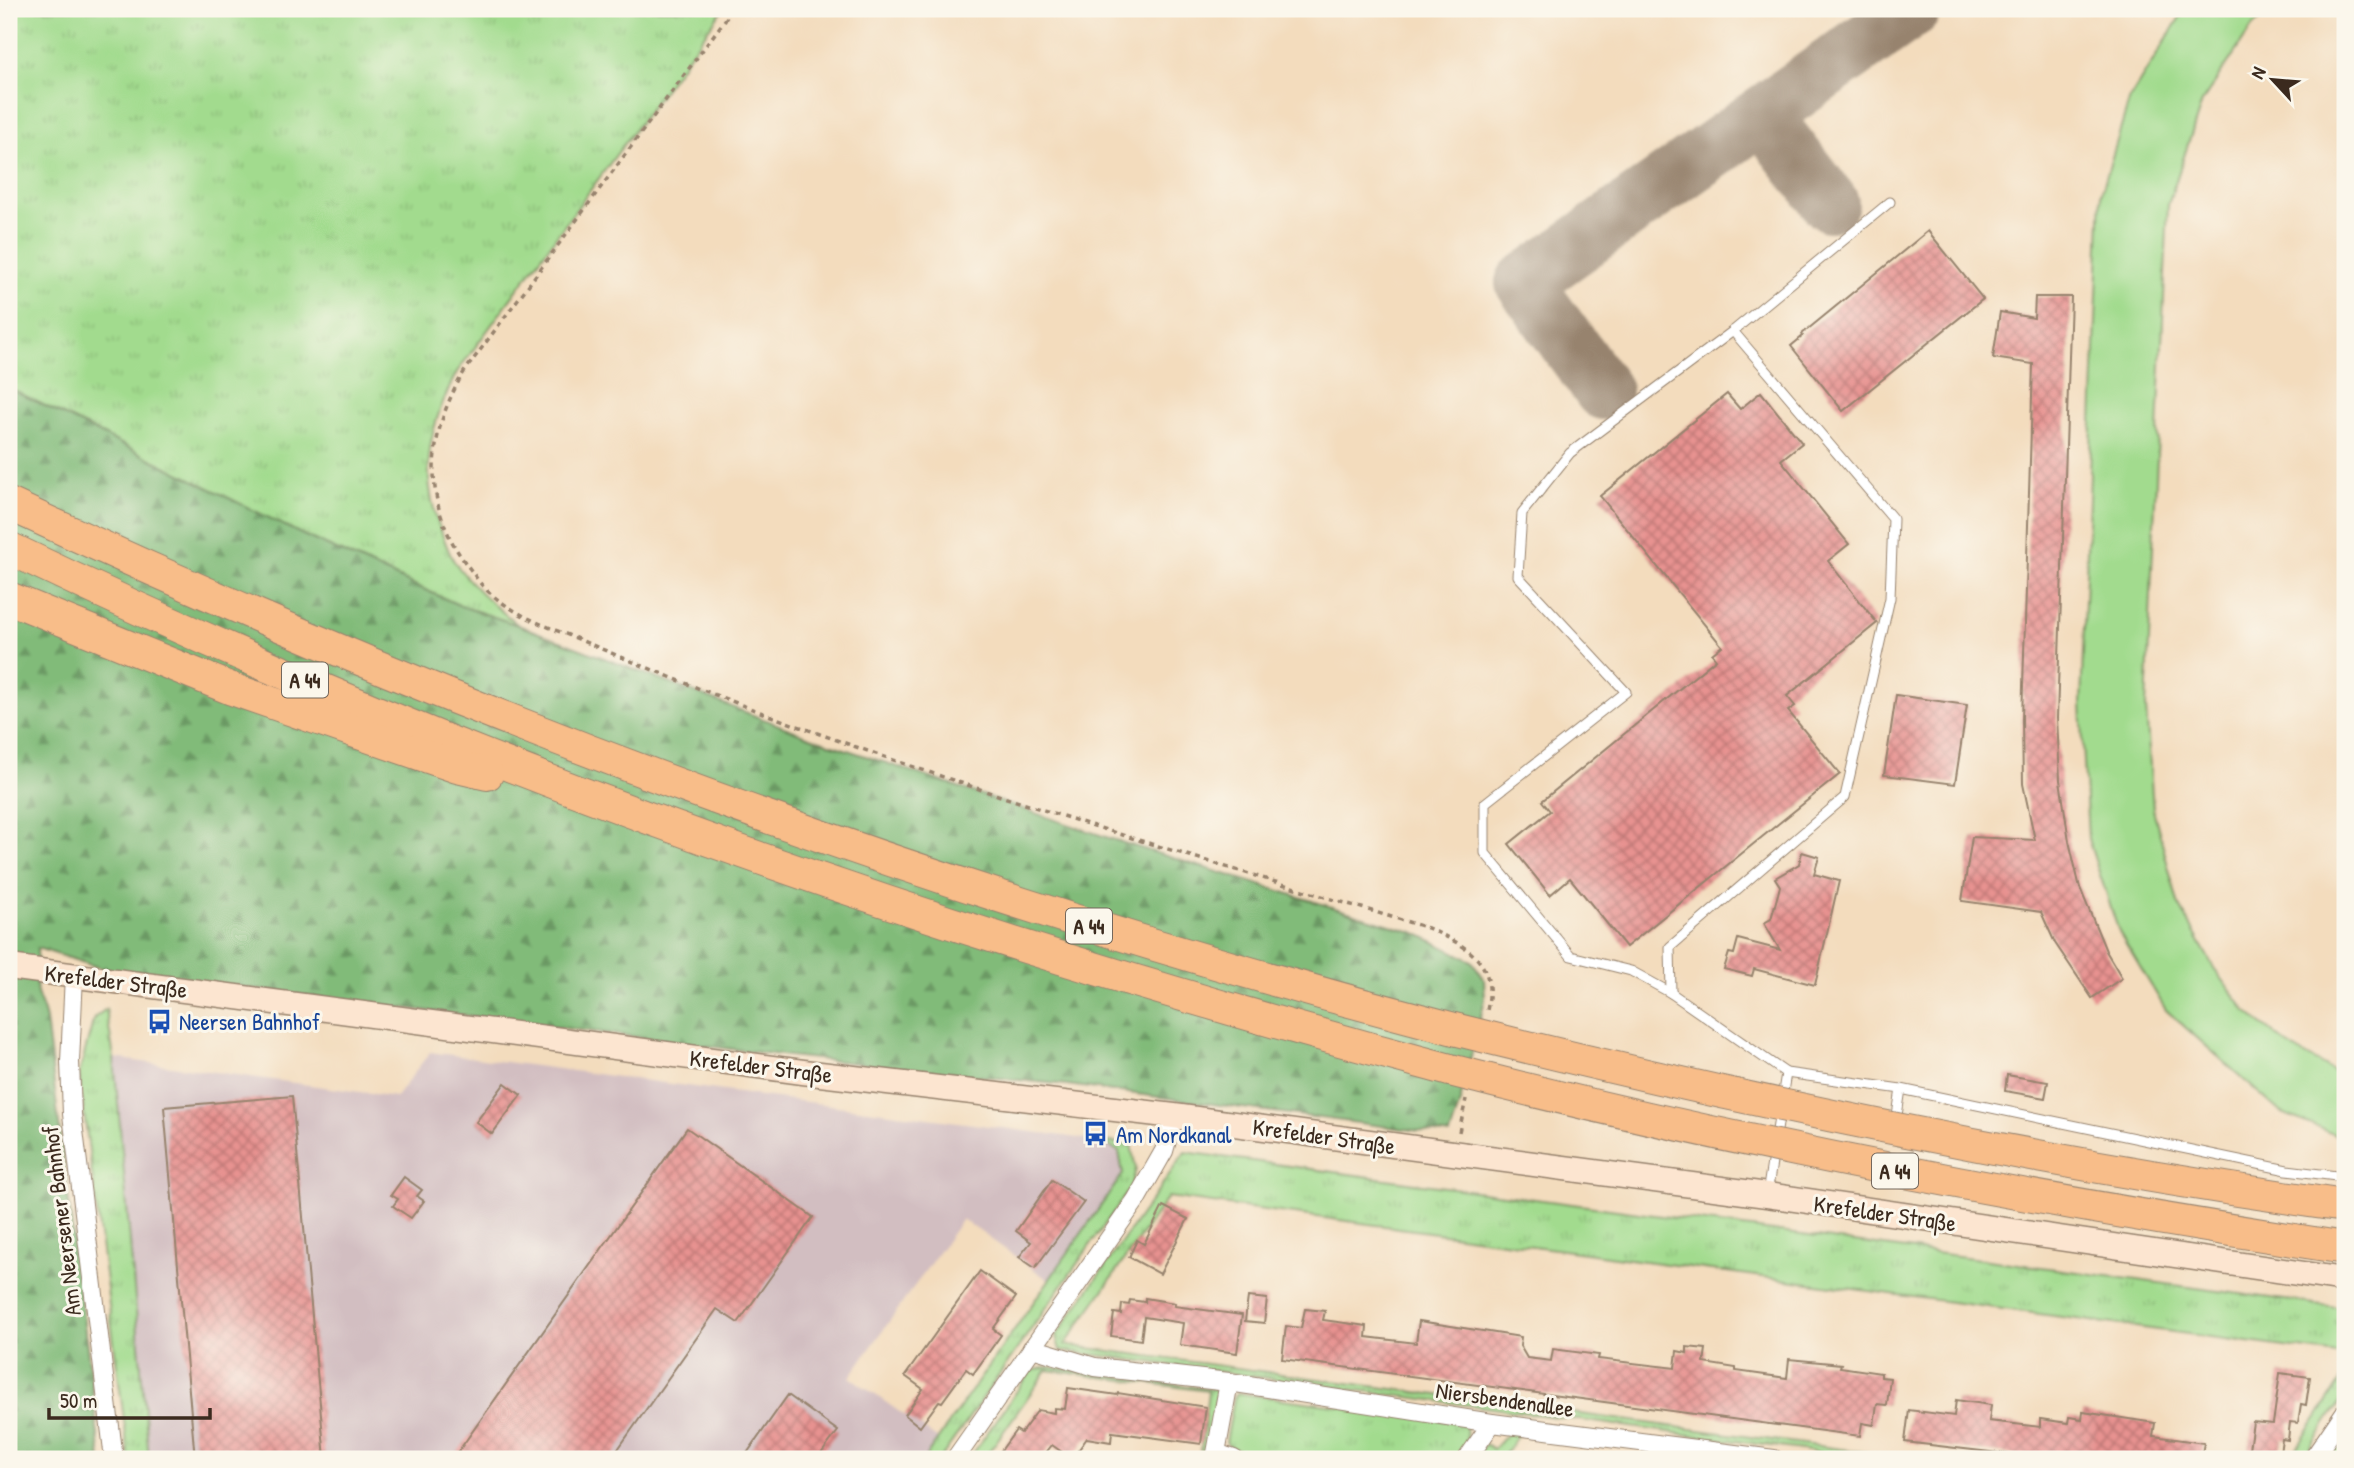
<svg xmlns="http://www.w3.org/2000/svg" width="2354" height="1468" font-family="'Patrick Hand',sans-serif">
<defs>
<pattern id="grass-tufts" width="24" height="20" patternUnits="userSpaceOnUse" patternTransform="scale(1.75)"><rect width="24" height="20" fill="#a2db8e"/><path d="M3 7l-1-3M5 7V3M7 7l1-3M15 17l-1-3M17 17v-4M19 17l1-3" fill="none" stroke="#8cbc7a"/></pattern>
<pattern id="forest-firs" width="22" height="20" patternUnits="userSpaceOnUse" patternTransform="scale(1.75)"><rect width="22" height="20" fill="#81bb79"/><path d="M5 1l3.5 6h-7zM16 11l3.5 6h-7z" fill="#6b9863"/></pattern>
<pattern id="building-cross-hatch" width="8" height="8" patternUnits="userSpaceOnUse" patternTransform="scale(1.75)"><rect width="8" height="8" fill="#e79290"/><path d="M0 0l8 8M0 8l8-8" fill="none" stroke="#bc7775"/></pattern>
</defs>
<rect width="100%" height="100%" fill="#fbf7ec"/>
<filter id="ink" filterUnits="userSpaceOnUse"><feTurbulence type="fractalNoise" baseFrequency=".0143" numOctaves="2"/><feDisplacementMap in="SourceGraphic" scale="14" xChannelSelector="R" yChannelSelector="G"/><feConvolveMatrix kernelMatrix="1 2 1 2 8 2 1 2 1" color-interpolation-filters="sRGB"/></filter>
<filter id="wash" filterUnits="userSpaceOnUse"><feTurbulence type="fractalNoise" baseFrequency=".00686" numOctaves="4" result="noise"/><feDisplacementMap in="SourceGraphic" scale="28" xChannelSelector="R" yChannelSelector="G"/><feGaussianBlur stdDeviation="1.57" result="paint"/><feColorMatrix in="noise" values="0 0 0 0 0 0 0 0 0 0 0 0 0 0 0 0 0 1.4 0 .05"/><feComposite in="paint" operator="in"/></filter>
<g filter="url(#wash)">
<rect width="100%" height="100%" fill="#f3dcbd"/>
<path fill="#d2bec1" d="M430,1052L1101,1141L1119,1152L1123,1174L1050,1281L962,1219L850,1377L938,1439L924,1459H149L114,1058L396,1097Z"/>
<g fill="url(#grass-tufts)" stroke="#6e8256" stroke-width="2">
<path d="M9,9H723L457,372C429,426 418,472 441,531C445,541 448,552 454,561C471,586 494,605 518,625L461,606L303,535L9,388Z"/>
<path d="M106,1009L114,1058L149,1459H129L79,1074L94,1018Z"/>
<path d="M1101,1141L1131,1145L1136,1169L1131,1187L940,1459H924L1123,1174L1119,1152Z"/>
<path d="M1185,1152L2345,1308V1355L1168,1197L1065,1345L1915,1459H1869L1060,1350L1056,1336Z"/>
<path d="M1048,1367L1218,1390L1208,1454L1221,1459H1200L1208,1391L1047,1370L984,1459H969L1031,1371Z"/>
<path d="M2345,1374V1395L2303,1459H2290Z"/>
<path d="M1237,1393L1456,1422L1466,1425L1467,1446L1458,1459H1262L1230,1447L1226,1442L1234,1398Z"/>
<path d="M2345,1426V1459H2323Z"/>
<path d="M1510,1431L1519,1433L1502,1459H1475L1485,1444L1493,1449Z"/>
</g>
<path fill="url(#forest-firs)" stroke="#5e724c" stroke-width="2" d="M9,388L303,535L461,606L518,625L818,740L1124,843L1416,933L1472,961L1484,979L1485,999L1460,1102L1450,1135L1067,1085L788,1056L110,971L37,948C38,958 35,987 37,993C40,1003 44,1008 46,1020L101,1459H9Z"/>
<path fill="#a2db8e" stroke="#6e8256" stroke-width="2" d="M2185,9H2271L2252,27L2202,102L2168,205L2146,708L2153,809L2178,903L2214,968L2246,1011L2288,1045L2345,1078V1139L2280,1112L2166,1010L2119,932L2088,839L2081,703L2101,194L2130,98Z"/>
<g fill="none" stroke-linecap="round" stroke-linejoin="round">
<g stroke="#97836e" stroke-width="58">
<path d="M1762,115L1830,203"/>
<path d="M1603,391L1524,283L1912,9"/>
</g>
</g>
<g id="blocks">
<g fill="url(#building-cross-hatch)">
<path d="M1928,231L1983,299L1843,411L1791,346L1803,336L1802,334Z"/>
<path d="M2035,297H2071L2057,718L2060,780L2069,841L2080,888L2106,951L2122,978L2092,998L2055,943L2041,912L1962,901L1972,837L2035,840L2023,784L2022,719L2033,364L1993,358L2000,312L2034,318Z"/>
<path d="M1761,392L1802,443L1781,460L1849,544L1828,561L1877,623L1787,696L1795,706L1788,711L1840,774L1626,947L1570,878L1550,895L1509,844L1550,811L1542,801L1716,659L1712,654L1722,646L1600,496L1727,394L1740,409Z"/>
<path d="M1896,695L1967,705L1955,784L1884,775Z"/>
<path d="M1802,852L1819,857L1814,874L1839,881L1815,985L1754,969L1752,976L1724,969L1729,953L1734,954L1738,939L1780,950L1764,923L1771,919L1778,894L1780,886L1775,878L1799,864Z"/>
<path d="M2007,1075L2048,1082L2045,1098L2005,1091Z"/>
<path d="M505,1083L521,1095L492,1134L476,1122Z"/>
<path d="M292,1096L325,1459H195L164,1107Z"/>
<path d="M687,1128L813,1217L738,1323L717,1309L611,1459H453Z"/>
<path d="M404,1177L422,1190L417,1196L424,1201L411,1218L393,1206L398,1199L391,1195Z"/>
<path d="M1052,1180L1084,1202L1035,1268L1019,1257L1031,1242L1016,1231Z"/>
<path d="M1163,1206L1188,1219L1160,1274L1129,1257L1137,1240L1144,1244Z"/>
<path d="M980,1271L1016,1297L993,1329L1001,1335L973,1374L966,1369L942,1402L939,1401L920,1427L905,1415L923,1389L905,1376Z"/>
<path d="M1248,1297L1267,1299L1264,1323L1245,1321Z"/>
<path d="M1145,1298L1175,1303L1174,1306L1242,1315L1237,1353L1180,1345L1183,1323L1144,1317L1141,1340L1111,1336L1114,1313L1121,1314L1122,1304L1129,1305L1130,1300L1145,1302Z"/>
<path d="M1305,1309L1325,1311L1323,1320L1367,1326L1366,1337L1416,1343L1419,1321L1521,1337L1520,1346L1527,1358L1551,1361L1553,1349L1599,1355L1598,1359L1675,1368L1677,1351L1687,1353V1347L1706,1349L1704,1363L1736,1368V1371L1787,1378L1789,1359L1841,1364L1840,1367L1881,1373V1377L1890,1378L1887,1405L1877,1404L1874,1425L1862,1423L1860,1436L1282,1359L1286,1326L1301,1328Z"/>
<path d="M2280,1373L2310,1377L2306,1405L2301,1404L2298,1423L2290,1422L2288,1440L2282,1439L2280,1453L2249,1449L2253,1422L2273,1424Z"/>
<path d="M1068,1388L1117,1395L1118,1393L1206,1407L1201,1444L1112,1432L1111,1442L1087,1438L1072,1459L1052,1445L1041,1459H995L1016,1430L1021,1433L1038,1410L1054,1413V1408L1065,1409Z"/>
<path d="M788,1395L838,1431L817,1459H743Z"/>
<path d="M1956,1400L1991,1405L1989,1421L2040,1427V1419L2068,1423L2069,1417L2082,1419L2083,1412L2155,1423L2153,1436L2204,1443L2201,1459H2018V1457L2007,1454L1905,1442L1909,1410L1954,1416Z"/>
</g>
</g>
</g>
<g filter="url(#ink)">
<use href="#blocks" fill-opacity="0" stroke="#97836e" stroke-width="2"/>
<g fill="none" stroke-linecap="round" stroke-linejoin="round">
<defs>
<g id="lane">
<path d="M1671,993L1670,947L1845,797L1890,598L1893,519L1733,331"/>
<path d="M1786,1073L1901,1089L2287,1170L2345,1177"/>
<path d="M1896,1122L1901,1089"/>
<path d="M1767,1194L1786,1073L1671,993L1631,971L1571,956L1485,853V803L1626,692L1518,576L1522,513L1570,453L1733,331L1890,202"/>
</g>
<g id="street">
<path d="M74,975L70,1062L72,1114L114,1459"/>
<path d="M1032,1348L1095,1367L1229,1382L1492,1423L1774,1459"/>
<path d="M1229,1382L1216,1453L1234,1459"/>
<path d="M955,1459L1136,1200L1164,1151L1174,1116"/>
<path d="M1467,1459L1492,1423"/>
<path d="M2313,1459L2345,1412"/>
</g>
<path id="secondary" d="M9,967L803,1072L1174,1116L1767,1195L2345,1280"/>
<g id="highway">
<path d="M9,504C476,722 959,901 1458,1030"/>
<path d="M9,548C470,770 956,939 1450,1070"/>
<path d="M9,598L232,689L457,767L487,774"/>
</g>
</defs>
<use href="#lane" stroke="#97836e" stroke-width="11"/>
<use href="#street" stroke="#97836e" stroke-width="20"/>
<use href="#secondary" stroke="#97836e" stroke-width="27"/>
<use href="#highway" stroke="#97836e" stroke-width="34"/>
<g stroke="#97836e" stroke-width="3.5" stroke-dasharray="5 5" stroke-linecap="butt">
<path d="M733,9L464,372C425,437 421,507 470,569C476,577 482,587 490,593C516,616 546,626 578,639C608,652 639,664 670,677C917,776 1173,851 1428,928C1466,946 1498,961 1487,1010"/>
<path d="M1459,1132L1466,1099"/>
</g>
<use href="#lane" stroke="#fff" stroke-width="9"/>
<use href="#street" stroke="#fff" stroke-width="18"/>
<use href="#secondary" stroke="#fce5d0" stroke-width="24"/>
<use href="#highway" stroke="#f8bd89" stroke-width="32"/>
<defs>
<g id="highway-bridge">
<path d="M1458,1030C1751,1103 2046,1164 2345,1206"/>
<path d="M1450,1070C1745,1146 2044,1202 2345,1248"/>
</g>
</defs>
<use href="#highway-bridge" stroke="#97836e" stroke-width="34" stroke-linecap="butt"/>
<use href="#highway-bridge" stroke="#f8bd89" stroke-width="32"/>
</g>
</g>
<defs>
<symbol id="bus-bare" viewBox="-9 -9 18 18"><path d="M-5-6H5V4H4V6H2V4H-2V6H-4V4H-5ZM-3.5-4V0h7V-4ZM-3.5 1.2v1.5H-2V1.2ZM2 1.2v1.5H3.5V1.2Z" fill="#1a4fb4" stroke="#fbf7ec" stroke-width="2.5" paint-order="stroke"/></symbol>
</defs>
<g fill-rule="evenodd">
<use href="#bus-bare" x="142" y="1004" width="35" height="35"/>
<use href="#bus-bare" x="1078" y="1116" width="35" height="35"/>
</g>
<g text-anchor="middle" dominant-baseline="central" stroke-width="6" stroke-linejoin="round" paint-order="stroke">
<g fill="#fbf7ec" stroke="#75685c" stroke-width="2">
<rect x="282" y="662.5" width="46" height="35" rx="5"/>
<rect x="1066" y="908.5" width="46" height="35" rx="5"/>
<rect x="1872" y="1153.5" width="46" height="35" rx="5"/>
</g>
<g font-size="21" font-weight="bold" fill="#3b2a1e">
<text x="305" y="680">A 44</text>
<text x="1089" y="926">A 44</text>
<text x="1895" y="1171">A 44</text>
</g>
<g font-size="23" fill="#3b2a1e" stroke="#fbf7ec">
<text transform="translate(116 981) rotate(7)">Krefelder Straße</text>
<text transform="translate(761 1066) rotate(7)">Krefelder Straße</text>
<text transform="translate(1324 1136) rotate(8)">Krefelder Straße</text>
<text transform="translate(1885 1213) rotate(8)">Krefelder Straße</text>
<text transform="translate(61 1221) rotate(-97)">Am Neersener Bahnhof</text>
<text transform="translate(1505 1399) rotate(8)">Niersbendenallee</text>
</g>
<g font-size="23" fill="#164399" stroke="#fbf7ec" text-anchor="start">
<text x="179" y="1021">Neersen Bahnhof</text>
<text x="1116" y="1134">Am Nordkanal</text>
</g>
</g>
<rect width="2354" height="1468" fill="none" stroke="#fbf7ec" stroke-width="35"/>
<g transform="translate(2273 80) rotate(296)" stroke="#fbf7ec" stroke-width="5" paint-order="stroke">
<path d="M0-5L12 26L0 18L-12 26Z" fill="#3b2a1e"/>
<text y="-10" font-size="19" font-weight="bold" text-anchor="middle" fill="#3b2a1e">N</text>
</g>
<path d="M49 1408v10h161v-10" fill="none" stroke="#3b2a1e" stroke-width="3.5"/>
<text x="60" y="1408" font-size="21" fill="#3b2a1e" stroke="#fbf7ec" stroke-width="5" paint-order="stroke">50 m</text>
</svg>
